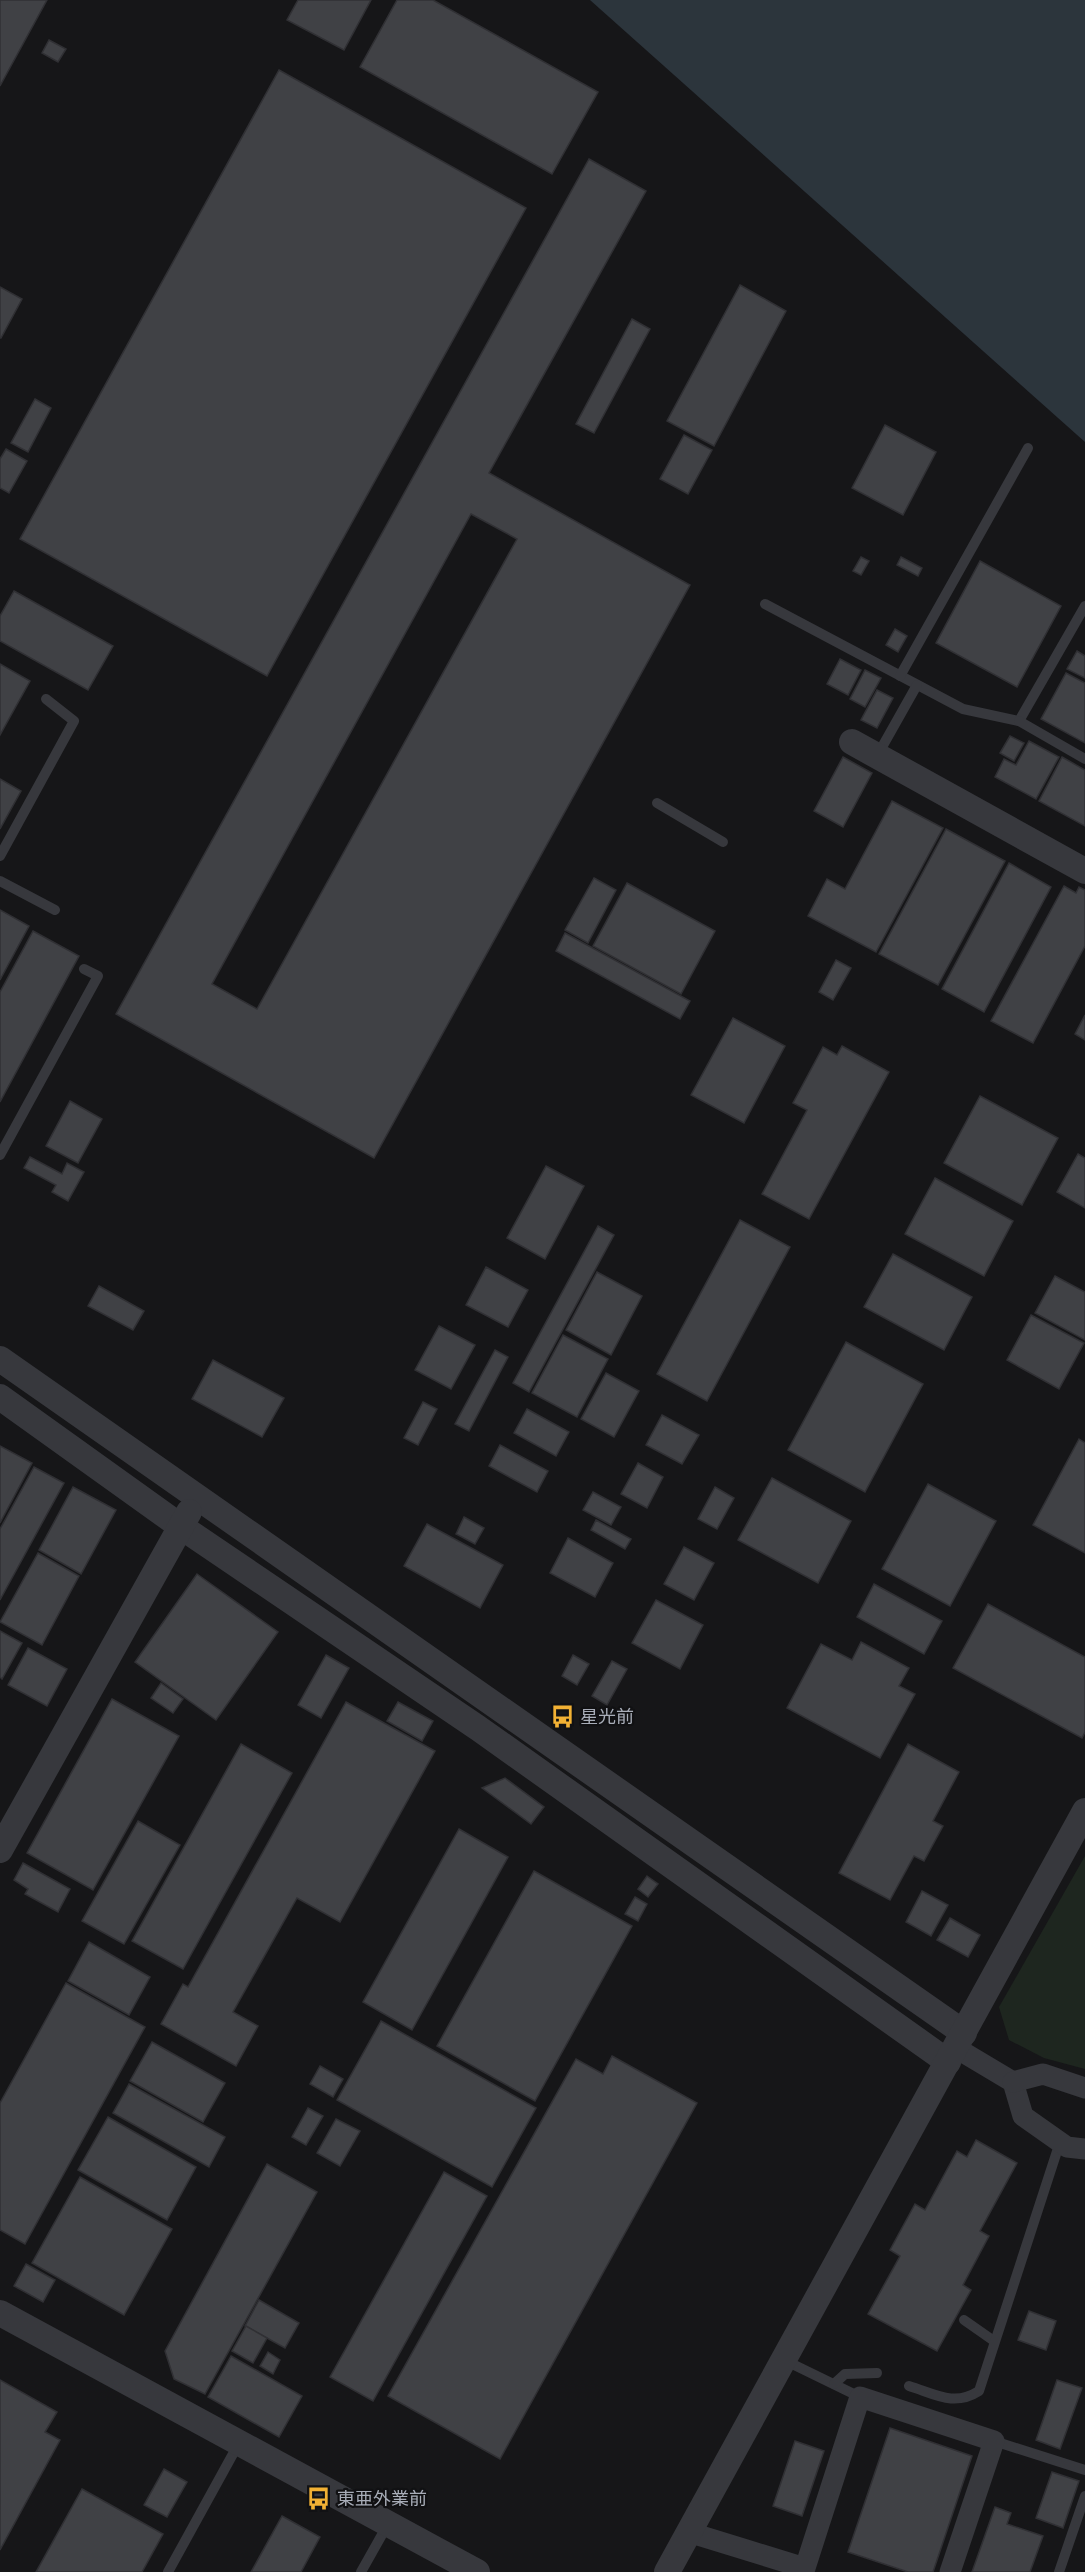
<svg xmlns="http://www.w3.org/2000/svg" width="1085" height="2572" font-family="'IBM Plex Sans','Noto Sans JP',sans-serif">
<rect width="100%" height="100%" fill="#161618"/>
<path fill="#1e261f" d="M1085,1856V2069L1044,2058L1009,2040L999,2007Z"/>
<path fill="#2c353c" d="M590,0H1085V442Z"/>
<g fill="#404145" stroke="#303034" stroke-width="1.5" fill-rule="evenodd">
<path d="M0,0H47L0,86Z"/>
<path d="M298,0H371L344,50L287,20Z"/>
<path d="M397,0H433L598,92L552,174L360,67Z"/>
<path d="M49,40L66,49L58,62L42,53Z"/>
<path d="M279,70L526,208L267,676L20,539Z"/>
<path d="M589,159L646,191L489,473L690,585L374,1158L116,1014ZM471,514L517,539L257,1009L212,984Z"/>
<path d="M740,285L786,311L714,446L667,421Z"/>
<path d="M0,287L22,299L1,338H0Z"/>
<path d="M632,319L650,329L594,433L576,424Z"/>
<path d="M35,399L51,408L28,452L11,443Z"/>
<path d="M885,425L936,452L903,515L852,488Z"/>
<path d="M684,435L712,450L688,494L660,479Z"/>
<path d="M6,449L27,461L9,493L0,488V459Z"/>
<path d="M861,557L869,561L861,575L853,571Z"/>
<path d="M901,557L922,568L918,576L897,565Z"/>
<path d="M980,561L1061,606L1017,687L936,643Z"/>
<path d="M14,591L113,646L88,690L0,641V616Z"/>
<path d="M895,629L907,636L898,652L886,645Z"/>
<path d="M1077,651L1085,656V678L1067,669Z"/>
<path d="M840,659L861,670L848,695L827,684Z"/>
<path d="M0,664L30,681L0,735Z"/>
<path d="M865,670L881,678L865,707L850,699Z"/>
<path d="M1066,673L1085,683V743L1041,719Z"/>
<path d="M877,690L893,698L877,728L861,720Z"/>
<path d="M1010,736L1024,743L1014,761L1000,753Z"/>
<path d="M1029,741L1059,757L1036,799L995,777L1004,759L1016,765Z"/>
<path d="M843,757L872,773L843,827L814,811Z"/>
<path d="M1062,757L1085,770V826L1039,801Z"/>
<path d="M0,779L21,791L0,829Z"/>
<path d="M892,801L943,828L876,952L808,916L827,879L845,889Z"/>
<path d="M946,829L1005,861L938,985L879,954Z"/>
<path d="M1009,863L1051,887L984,1012L942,989Z"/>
<path d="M594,878L616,890L588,943L565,930Z"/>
<path d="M627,883L715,931L681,994L593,946Z"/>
<path d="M1064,886L1076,893L1079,887L1085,890V946L1033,1043L991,1021Z"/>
<path d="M0,910L29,926L0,980Z"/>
<path d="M33,931L79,956L0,1102V992Z"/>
<path d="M565,933L690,1001L680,1019L556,951Z"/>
<path d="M836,960L851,968L833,1000L819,992Z"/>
<path d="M1085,1015V1040L1075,1034Z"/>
<path d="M733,1018L785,1046L744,1123L691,1095Z"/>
<path d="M842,1046L889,1072L809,1219L762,1194L807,1110L793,1103L823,1047L837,1055Z"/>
<path d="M980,1096L1058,1138L1022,1205L944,1163Z"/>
<path d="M70,1101L102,1119L78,1163L46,1146Z"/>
<path d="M1078,1154L1085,1158V1208L1057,1192Z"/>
<path d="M30,1157L62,1174L67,1163L84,1172L68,1201L52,1192L56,1185L24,1168Z"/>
<path d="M546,1166L584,1186L545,1259L507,1238Z"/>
<path d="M935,1178L1013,1221L984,1276L905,1234Z"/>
<path d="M740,1220L790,1247L707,1401L657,1374Z"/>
<path d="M598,1226L614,1235L529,1392L513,1383Z"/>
<path d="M893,1254L972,1297L944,1350L864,1307Z"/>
<path d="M486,1267L528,1290L508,1327L466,1305Z"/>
<path d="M597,1272L642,1296L611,1355L566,1330Z"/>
<path d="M1055,1276L1085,1292V1340L1035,1313Z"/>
<path d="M99,1286L144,1311L133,1330L88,1306Z"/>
<path d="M1031,1315L1084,1343L1059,1389L1007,1360Z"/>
<path d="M439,1326L475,1345L451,1389L415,1370Z"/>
<path d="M563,1335L608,1359L577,1417L532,1393Z"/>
<path d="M846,1342L923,1384L865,1492L788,1450Z"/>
<path d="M495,1350L508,1357L469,1431L455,1424Z"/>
<path d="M213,1360L284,1398L262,1437L192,1399Z"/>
<path d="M606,1373L639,1391L614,1437L581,1419Z"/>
<path d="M423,1402L437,1409L418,1445L404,1438Z"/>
<path d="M527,1409L569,1432L556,1456L514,1433Z"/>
<path d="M662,1415L699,1435L682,1464L646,1445Z"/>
<path d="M1079,1439L1085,1443V1553L1033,1525Z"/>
<path d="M500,1445L548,1471L537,1492L489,1466Z"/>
<path d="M0,1446L32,1463L0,1523Z"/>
<path d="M638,1463L663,1477L647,1508L621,1494Z"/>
<path d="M34,1467L64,1483L0,1600V1529Z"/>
<path d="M772,1478L851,1521L818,1583L738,1540Z"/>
<path d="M928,1484L996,1521L950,1606L882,1569Z"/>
<path d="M73,1487L116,1510L81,1574L39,1550Z"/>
<path d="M715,1487L734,1498L717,1529L698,1519Z"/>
<path d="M593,1492L621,1507L611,1525L583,1510Z"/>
<path d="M464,1517L484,1528L475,1544L456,1534Z"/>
<path d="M596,1520L631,1539L625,1549L591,1530Z"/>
<path d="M427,1524L503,1565L480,1608L404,1566Z"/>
<path d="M568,1538L613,1563L595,1597L550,1573Z"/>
<path d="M684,1547L714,1563L694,1600L664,1584Z"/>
<path d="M38,1553L79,1576L42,1645L0,1622Z"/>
<path d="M197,1574L278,1632L216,1720L135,1662Z"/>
<path d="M874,1584L942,1621L924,1654L857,1617Z"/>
<path d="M656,1600L703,1625L680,1669L632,1643Z"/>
<path d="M988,1604L1085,1657V1732L1082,1738L953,1668Z"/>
<path d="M0,1631L22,1643L2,1679L0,1677Z"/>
<path d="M861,1642L909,1668L899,1686L915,1694L880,1758L787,1708L821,1644L852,1660Z"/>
<path d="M28,1648L67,1669L47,1706L8,1685Z"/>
<path d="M326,1655L349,1668L321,1718L298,1705Z"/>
<path d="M573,1655L589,1664L577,1685L562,1676Z"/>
<path d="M612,1661L627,1669L607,1705L592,1696Z"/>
<path d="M161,1683L183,1699L173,1713L151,1698Z"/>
<path d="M112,1699L179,1736L93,1890L27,1853Z"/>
<path d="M346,1702L435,1751L340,1922L297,1898L233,2012L258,2026L236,2066L161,2024L183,1984L188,1987Z"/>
<path d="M398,1702L433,1721L422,1741L387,1721Z"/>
<path d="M241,1744L292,1773L183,1969L132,1941Z"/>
<path d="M908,1744L959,1772L933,1821L943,1826L924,1861L914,1856L890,1900L839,1873Z"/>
<path d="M505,1778L544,1807L531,1824L482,1788Z"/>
<path d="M138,1821L180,1845L124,1944L82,1921Z"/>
<path d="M459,1829L508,1857L412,2030L363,2002Z"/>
<path d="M23,1863L70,1889L58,1912L25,1894L28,1889L14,1880Z"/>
<path d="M534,1871L632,1926L535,2101L437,2046Z"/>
<path d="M647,1876L658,1884L648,1897L638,1889Z"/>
<path d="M922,1891L948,1905L931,1936L906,1922Z"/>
<path d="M635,1897L647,1904L638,1921L625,1914Z"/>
<path d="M950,1918L980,1935L968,1957L937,1940Z"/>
<path d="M89,1942L150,1977L129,2015L68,1981Z"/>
<path d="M66,1983L145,2027L25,2244L0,2230V2103Z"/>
<path d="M381,2021L536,2108L492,2187L337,2100Z"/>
<path d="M152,2042L225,2083L203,2122L130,2081Z"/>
<path d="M612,2056L697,2103L500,2459L388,2396L576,2059L603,2074Z"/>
<path d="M320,2066L343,2079L333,2097L310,2084Z"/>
<path d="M129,2084L225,2137L209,2167L113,2113Z"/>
<path d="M308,2108L323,2116L306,2145L292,2137Z"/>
<path d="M108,2117L196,2167L167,2220L78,2170Z"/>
<path d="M336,2119L360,2131L340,2166L317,2153Z"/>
<path d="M976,2140L1017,2163L980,2231L989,2236L963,2285L971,2290L937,2351L868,2314L900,2256L890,2250L915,2204L925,2210L957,2151L967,2157Z"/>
<path d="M267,2164L317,2192L205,2394L174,2379L165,2351Z"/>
<path d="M444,2172L487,2196L373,2401L330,2377Z"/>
<path d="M80,2177L172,2229L124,2315L32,2263Z"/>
<path d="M26,2264L55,2280L43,2302L14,2286Z"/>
<path d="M259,2300L299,2323L285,2348L245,2326Z"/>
<path d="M1029,2311L1056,2321L1046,2350L1018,2340Z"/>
<path d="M246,2326L267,2338L253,2363L232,2351Z"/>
<path d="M268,2352L280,2360L273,2374L260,2366Z"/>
<path d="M231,2356L302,2396L279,2437L208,2397Z"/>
<path d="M0,2380L57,2412L45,2432L60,2440L0,2550Z"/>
<path d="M1057,2380L1082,2388L1060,2449L1036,2440Z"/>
<path d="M890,2428L972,2456L933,2572H908L848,2552Z"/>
<path d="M795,2441L824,2451L802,2516L773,2506Z"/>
<path d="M164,2469L187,2482L167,2517L144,2505Z"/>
<path d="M1052,2472L1079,2481L1063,2528L1036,2518Z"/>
<path d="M82,2489L163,2534L142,2572H36Z"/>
<path d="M995,2507L1011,2513L1007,2524L1043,2536L1030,2572H972Z"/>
<path d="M282,2516L320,2537L301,2572H251Z"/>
</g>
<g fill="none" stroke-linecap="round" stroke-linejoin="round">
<g stroke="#37383d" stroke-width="10">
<path d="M765,604L963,709L1019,721L1085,606"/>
<path d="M900,676L1028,448"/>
<path d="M1019,721L1085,759"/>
<path d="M877,756L917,685"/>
<path d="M657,803L723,842"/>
<path d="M0,856L74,721L46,699"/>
<path d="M0,881L55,910"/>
<path d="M0,1155L98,976L84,969"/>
<path d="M964,2320L994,2341"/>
<path d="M784,2360L860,2397"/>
<path d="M834,2384L845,2374L877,2373"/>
<path d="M909,2386C935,2394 954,2407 979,2391L1060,2142"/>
<path d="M994,2441L1085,2470"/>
<path d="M168,2572L239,2443"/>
<path d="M361,2572L388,2524"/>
<path d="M1059,2572L1085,2496"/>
</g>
<g stroke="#37383d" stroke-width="21">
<path d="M956,2048L1013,2082L1023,2116L1067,2147L1085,2149"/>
<path d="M1013,2082L1043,2074L1085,2088"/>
<path d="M688,2532L805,2568L860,2397L994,2441L950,2572"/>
</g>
<g stroke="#37383d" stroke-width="26">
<path d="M852,742L1085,871"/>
<path d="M0,1359L964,2033"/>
<path d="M0,1397L180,1526L478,1728L948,2062"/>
<path d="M0,1850L189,1512"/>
<path d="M0,2313L477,2572"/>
<path d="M667,2572L1085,1811"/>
</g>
</g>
<defs>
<symbol id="bus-bare" viewBox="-9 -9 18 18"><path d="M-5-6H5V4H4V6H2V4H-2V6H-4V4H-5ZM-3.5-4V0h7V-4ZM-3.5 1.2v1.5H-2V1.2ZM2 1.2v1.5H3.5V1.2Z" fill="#f2b134" stroke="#111113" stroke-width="2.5" paint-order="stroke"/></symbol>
</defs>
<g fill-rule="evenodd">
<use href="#bus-bare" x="546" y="1700" width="33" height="33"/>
<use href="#bus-bare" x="302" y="2482" width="33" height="33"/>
</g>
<g text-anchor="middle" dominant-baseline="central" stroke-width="4.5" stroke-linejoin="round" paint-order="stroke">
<g font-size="18" fill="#a8adb8" stroke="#111113" text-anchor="start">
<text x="580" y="1716">星光前</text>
<text x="337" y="2498">東亜外業前</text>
</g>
</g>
</svg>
